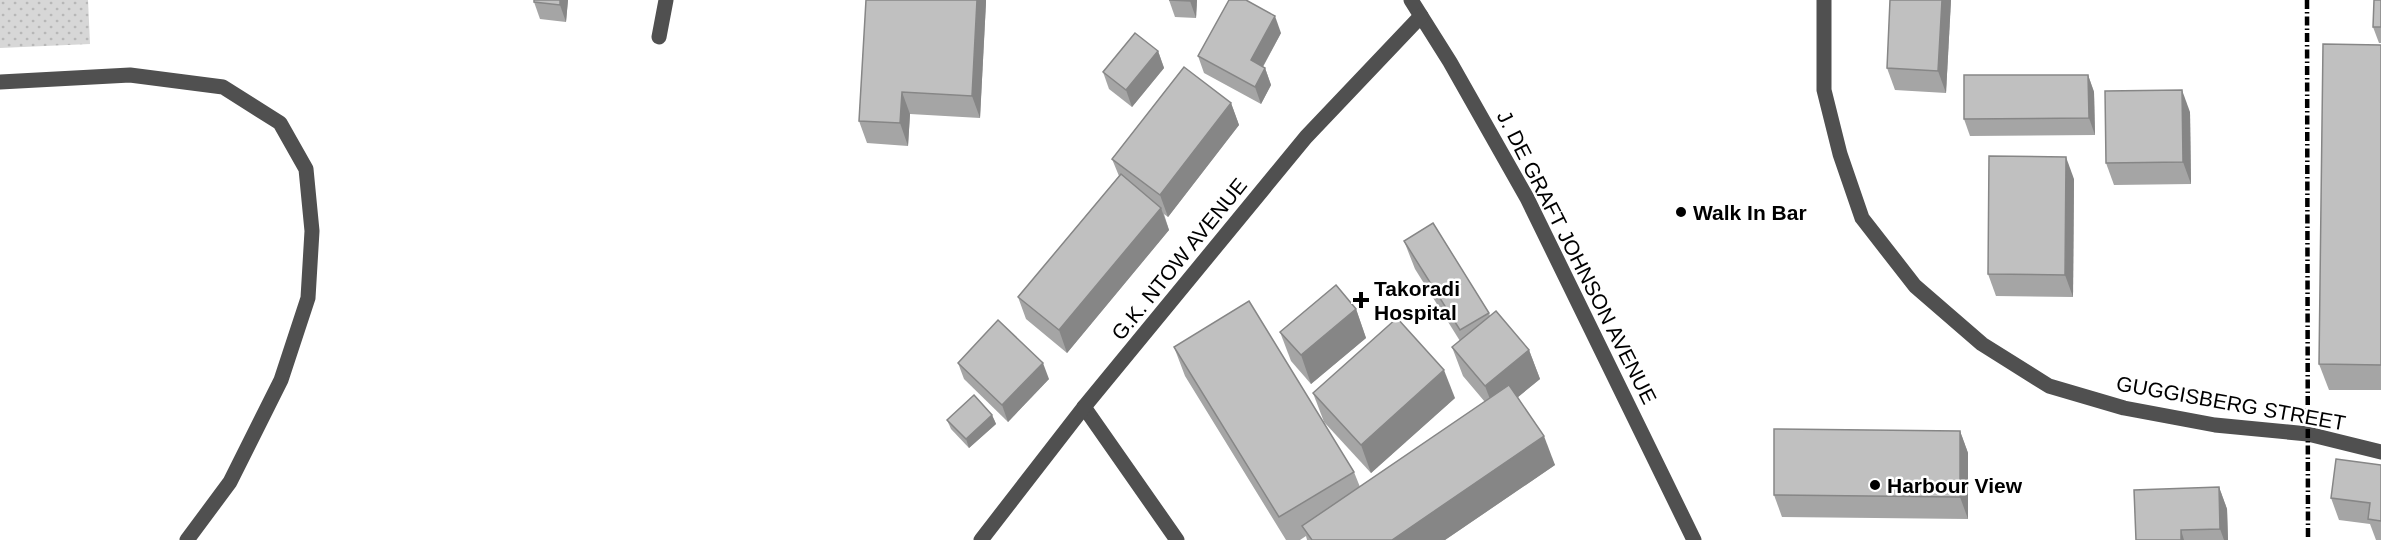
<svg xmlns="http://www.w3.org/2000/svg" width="2381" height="540" font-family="Arial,sans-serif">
<defs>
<pattern id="green-dots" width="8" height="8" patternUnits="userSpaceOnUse" patternTransform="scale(1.5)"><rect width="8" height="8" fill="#d7d7d7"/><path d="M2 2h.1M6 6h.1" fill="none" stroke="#b7b7b7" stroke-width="1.8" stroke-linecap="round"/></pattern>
</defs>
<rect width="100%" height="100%" fill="#fff"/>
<polygon fill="url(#green-dots)" points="0,0 88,0 90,44 0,48"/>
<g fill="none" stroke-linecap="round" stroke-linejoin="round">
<g stroke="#505050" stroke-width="15">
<polyline points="1411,0 1450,62 1527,198 1694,540"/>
<polyline points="1824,0 1824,90 1840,154 1862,218 1915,286 1982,344 2049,386 2124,408 2215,425 2308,434 2381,452"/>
<polyline points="659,37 666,0"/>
<polyline points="0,82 130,75 223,87 280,123 306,169 312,231 308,298 281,380 230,482 187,540"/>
<polyline points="1084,407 1177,540"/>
<polyline points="981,540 1084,407 1306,137 1421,16"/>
</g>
<polyline stroke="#000" stroke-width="4.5" stroke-dasharray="9 3 1.5 3" stroke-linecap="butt" points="2307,0 2308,540"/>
</g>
<g fill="#a5a5a5">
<polygon points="568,0 566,22 540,19 534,2"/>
<polygon points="866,0 986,0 986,2 980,118 910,114 908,146 867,143 859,121"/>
<polygon points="1169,0 1197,0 1196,18 1175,17"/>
<polygon points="1890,0 1951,0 1946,93 1895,90 1887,68"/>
<polygon points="2381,0 2381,43 2379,43 2373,27"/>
<polygon points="1281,33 1263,67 1265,68 1271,85 1261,104 1204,73 1198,56"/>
<polygon points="2381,45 2381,390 2329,390 2319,364"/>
<polygon points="1158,51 1164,68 1132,107 1109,89 1103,72"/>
<polygon points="2088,75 2094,92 2095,135 1970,136 1964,119"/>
<polygon points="1231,103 1239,125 1168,217 1164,214 1169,230 1067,353 1026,319 1018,297 1119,176 1112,159"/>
<polygon points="2190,112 2191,184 2114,185 2106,163"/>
<polygon points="2074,179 2073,297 1996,296 1988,274"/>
<polygon points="1404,241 1489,313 1490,316 1529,350 1540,379 1518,397 1555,465 1445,540 1307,540 1306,536 1300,540 1286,540 1185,376 1174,347 1354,472 1360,487 1485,402 1463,376 1452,347 1460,341 1415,269"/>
<polygon points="1356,309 1366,338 1311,384 1291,361 1280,332"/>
<polygon points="958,363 1049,379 1008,422 964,379"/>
<polygon points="1313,393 1455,398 1371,473 1324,422"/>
<polygon points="992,415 996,424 969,448 951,429 947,420"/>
<polygon points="1960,431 1968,453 1968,519 1782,517 1774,495"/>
<polygon points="2381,465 2381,540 2376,540 2370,524 2339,520 2331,498"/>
<polygon points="2219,487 2227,509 2228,540 2136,540"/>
</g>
<g fill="#868686">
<polygon points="560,0 568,0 566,22 560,5"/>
<polygon points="977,0 986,0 986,2 980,118 972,96"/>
<polygon points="1190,0 1197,0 1196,18 1190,1"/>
<polygon points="1942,0 1951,0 1946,93 1938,71"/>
<polygon points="1275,16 1281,33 1257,77 1251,60"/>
<polygon points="1158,51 1164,68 1132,107 1126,90"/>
<polygon points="1265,68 1271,85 1261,104 1255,87"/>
<polygon points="2088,75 2094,92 2095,135 2089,118"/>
<polygon points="2182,90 2190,112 2191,184 2183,162"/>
<polygon points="902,92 910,114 908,146 900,123"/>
<polygon points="1231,103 1239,125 1168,217 1160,195"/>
<polygon points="2066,157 2074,179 2073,297 2065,275"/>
<polygon points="1161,208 1169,230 1067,353 1059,330"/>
<polygon points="1356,309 1366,338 1311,384 1301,355"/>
<polygon points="1529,350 1540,379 1496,415 1485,386"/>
<polygon points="1043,363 1049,379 1008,422 1002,405"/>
<polygon points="1444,370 1455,398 1371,473 1361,445"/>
<polygon points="992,415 996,424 969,448 966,439"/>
<polygon points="1960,431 1968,453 1968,519 1960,497"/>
<polygon points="1544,436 1555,465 1445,540 1392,540"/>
<polygon points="2219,487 2227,509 2228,540 2224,540 2220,529"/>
<polygon points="2181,530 2184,540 2181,540"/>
</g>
<g fill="#c0c0c0" stroke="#868686" stroke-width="1.5">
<polygon points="534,0 560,0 560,5 534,2"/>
<polygon points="866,0 977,0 972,96 902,92 900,123 859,121"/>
<polygon points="1169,0 1190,0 1190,1"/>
<polygon points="1229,0 1246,0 1275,16 1251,60 1265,68 1255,87 1198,56"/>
<polygon points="1890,0 1942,0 1938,71 1887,68"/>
<polygon points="2374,0 2381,0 2381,27 2373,27"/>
<polygon points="1135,33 1158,51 1126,90 1103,72"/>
<polygon points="2323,44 2381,45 2381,365 2319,364"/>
<polygon points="1184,67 1231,103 1160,195 1112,159"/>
<polygon points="1964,75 2088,75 2089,118 1964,119"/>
<polygon points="2182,90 2183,162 2106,163 2105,91"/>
<polygon points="1989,156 2066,157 2065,275 1988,274"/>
<polygon points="1121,174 1161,208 1059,330 1018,297"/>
<polygon points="1433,223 1489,313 1460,330 1404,241"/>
<polygon points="1336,285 1356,309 1301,355 1280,332"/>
<polygon points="1249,301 1354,472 1279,517 1174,347"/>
<polygon points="1496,311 1529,350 1485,386 1452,347"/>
<polygon points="1397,318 1444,370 1361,445 1313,393"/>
<polygon points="998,320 1043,363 1002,405 958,363"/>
<polygon points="1509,385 1544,436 1392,540 1312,540 1302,526"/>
<polygon points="974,395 992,415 966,439 947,420"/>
<polygon points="1774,429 1960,431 1960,497 1774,495"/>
<polygon points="2336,459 2381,465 2381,521 2368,519 2370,503 2331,498"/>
<polygon points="2219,487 2220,529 2181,530 2181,540 2136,540 2134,490"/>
</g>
<g fill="#000" stroke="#fff" stroke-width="2">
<circle cx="1681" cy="212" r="6"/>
<path d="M1358 291h6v6h6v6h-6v6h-6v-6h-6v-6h6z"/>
<circle cx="1875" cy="485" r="6"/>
</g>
<g text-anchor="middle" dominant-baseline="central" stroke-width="5" stroke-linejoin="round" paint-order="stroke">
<g font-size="21" font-weight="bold" fill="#000" stroke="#fff" text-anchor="start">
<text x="1693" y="212">Walk In Bar</text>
<text x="1374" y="288">Takoradi<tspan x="1374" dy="24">Hospital</tspan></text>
<text x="1887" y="485">Harbour View</text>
</g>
<g font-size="21" fill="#000" stroke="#fff">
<text transform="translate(1577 257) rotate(63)">J. DE GRAFT JOHNSON AVENUE</text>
<text transform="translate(1179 259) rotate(-51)">G.K. NTOW AVENUE</text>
<text transform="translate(2231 403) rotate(10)">GUGGISBERG STREET</text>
</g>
</g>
</svg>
